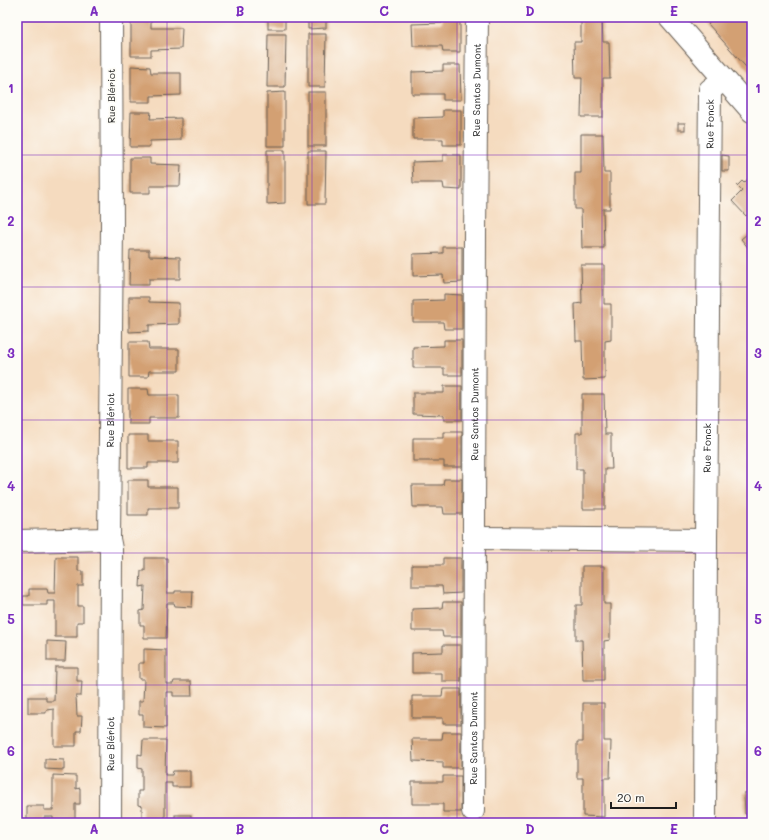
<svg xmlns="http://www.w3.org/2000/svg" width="769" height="840" font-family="Mali,sans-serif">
<rect width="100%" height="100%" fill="#fdfcf7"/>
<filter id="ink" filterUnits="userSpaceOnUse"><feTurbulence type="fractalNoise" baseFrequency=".025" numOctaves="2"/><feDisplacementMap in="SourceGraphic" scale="8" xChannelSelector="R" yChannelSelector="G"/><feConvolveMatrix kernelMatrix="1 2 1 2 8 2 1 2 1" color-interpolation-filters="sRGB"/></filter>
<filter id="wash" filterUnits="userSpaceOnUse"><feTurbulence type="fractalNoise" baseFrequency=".012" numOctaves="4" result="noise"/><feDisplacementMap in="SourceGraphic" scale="16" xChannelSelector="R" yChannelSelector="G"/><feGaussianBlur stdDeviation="0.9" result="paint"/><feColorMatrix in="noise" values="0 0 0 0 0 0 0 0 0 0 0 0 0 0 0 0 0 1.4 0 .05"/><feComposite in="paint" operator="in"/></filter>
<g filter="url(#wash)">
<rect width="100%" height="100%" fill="#f5dbbf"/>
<g id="blocks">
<g fill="#d3a073">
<rect x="268" y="17" width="17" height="12"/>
<polygon points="308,17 326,17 326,28 308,29"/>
<polygon points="443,17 460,17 460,52 443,52 442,46 413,46 412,24 442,23"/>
<polygon points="581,17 602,17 603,42 609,42 610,78 603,78 603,117 581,117 582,78 575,78 574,42 581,42"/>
<polygon points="715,17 723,17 725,20 728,17 752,17 752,74 708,24"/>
<polygon points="131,20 151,20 151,28 182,28 181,49 151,50 151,56 131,56"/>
<polygon points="268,34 286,34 285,87 267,87"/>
<polygon points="308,34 326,34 325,87 308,87"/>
<polygon points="443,65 460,65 461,100 443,100 443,94 412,94 412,72 443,71"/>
<polygon points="131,66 150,67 151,73 181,73 181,95 151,96 151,102 131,102"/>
<polygon points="285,92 285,146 267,146 267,93"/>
<rect x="308" y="92" width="18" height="54"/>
<polygon points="443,110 461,110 461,145 443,145 443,139 413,139 413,118 443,117"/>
<polygon points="131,112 151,112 150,119 181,118 181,140 150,141 150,147 130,147"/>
<rect x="678" y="123" width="7" height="7"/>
<polygon points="581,134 603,134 604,173 610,173 610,209 603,209 604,248 582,248 581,209 575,209 575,173 581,173"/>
<polygon points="267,150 285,150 285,203 267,204"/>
<polygon points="308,151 326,151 325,204 308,204"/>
<polygon points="443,155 461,155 461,190 444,189 443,183 413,183 412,162 443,161"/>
<polygon points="722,155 729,156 729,171 722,171"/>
<polygon points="130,158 150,158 150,164 181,165 180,186 150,186 150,193 130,193"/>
<polygon points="752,175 752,210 746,216 732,201 742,191 737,186 742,181 744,183"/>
<polygon points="752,230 752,248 750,250 741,239"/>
<polygon points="443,247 462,247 462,282 444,283 443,275 413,276 413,254 443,253"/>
<polygon points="130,250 149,250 149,256 180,257 180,279 149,279 149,285 129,285"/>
<polygon points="581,265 604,265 604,304 611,304 611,340 605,341 605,379 583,380 582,341 576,341 575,304 582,303"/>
<polygon points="444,294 462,295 462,329 444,329 443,322 413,322 413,301 444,300"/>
<polygon points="129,297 149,297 149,302 179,303 179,324 149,325 149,331 129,332"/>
<polygon points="444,340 462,340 462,375 444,375 444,368 413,368 413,347 444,346"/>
<polygon points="129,342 148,342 149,349 179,349 179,371 149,371 148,377 129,377"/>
<polygon points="444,386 462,386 462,420 444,420 444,415 413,414 413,393 444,393"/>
<polygon points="128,389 148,389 149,395 179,395 179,418 149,418 149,424 128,424"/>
<polygon points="582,394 604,394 605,434 611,434 611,451 612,469 605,469 605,509 583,509 583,469 576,469 576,433 582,433"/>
<polygon points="444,432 462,432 462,467 444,467 444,461 413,461 413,438 444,438"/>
<polygon points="128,435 148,435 148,441 178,441 178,463 148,463 148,468 128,468"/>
<polygon points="444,479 462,479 462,514 444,514 443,507 413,507 412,485 443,485"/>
<polygon points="128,480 148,480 148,487 178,487 178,508 148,508 148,515 128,515"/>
<polygon points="56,557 78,557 78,571 83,571 83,586 78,586 78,606 83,606 83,622 77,622 77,637 55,637 55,601 47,601 47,605 23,605 23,596 29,596 29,589 47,589 48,593 55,593"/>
<polygon points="145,558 167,558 167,593 175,593 175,591 193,591 192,607 175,606 174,603 167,603 166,638 144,638 144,625 140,625 140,611 144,610 145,586 140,587 141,571 145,571"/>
<polygon points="443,558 461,558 461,593 443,594 442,586 412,586 412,565 443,565"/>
<polygon points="582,566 604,566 604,604 610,604 610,640 604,641 604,680 583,680 582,640 576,640 576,605 582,605"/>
<polygon points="443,602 461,602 461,637 443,637 442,631 412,631 412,609 442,608"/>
<polygon points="47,641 66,642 65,661 47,661"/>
<polygon points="443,645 461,645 461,681 442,681 442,673 412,673 412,653 443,652"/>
<polygon points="144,649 166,650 166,684 173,684 174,681 191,681 192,696 173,696 173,692 166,692 166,728 143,727 143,715 139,715 139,701 143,701 144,679 139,679 139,663 144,663"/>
<polygon points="55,667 77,667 77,681 82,681 81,696 76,696 77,716 82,716 81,731 76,731 76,746 54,746 54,709 46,710 46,713 28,713 28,697 46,697 46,701 54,701"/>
<polygon points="443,689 461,689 461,724 443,724 443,718 412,718 412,696 442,696"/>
<polygon points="583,703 604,703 604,741 611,741 610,778 604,778 604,817 583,816 583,778 577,778 577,742 583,742"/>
<polygon points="443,732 461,732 461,768 443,768 443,762 413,761 412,739 442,739"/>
<polygon points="143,740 166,740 165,775 172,775 173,771 190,771 190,787 172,787 172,783 165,783 165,819 142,818 142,806 138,805 138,791 142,791 142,769 138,768 138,754 142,755"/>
<polygon points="45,759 64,760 64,770 45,769"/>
<polygon points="53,775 76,776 76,789 80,788 80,804 75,804 75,823 53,823 53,817 44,817 44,821 27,821 27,806 44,806 44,810 53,810"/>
<polygon points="443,776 461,776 461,812 443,812 443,804 412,804 412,782 443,782"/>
<polygon points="752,792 752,814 745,814 744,793"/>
<rect x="175" y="815" width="16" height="8"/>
</g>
</g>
</g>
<g filter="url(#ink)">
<use href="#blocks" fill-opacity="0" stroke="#685f55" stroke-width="1"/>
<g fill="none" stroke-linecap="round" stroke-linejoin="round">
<defs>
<g id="minor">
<polyline points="474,538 706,540"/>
<polyline points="17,541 109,539"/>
<path id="s1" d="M 473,811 L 475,234 L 477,17"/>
<path id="s2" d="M 110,823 L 111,549 L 109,539 L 112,226 L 111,17"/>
<path id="s3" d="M 705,823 L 706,540 L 710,90 L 724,79"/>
</g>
<polyline id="major" points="670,17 752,111"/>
</defs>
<use href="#minor" stroke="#685f55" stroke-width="24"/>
<use href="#major" stroke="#685f55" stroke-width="24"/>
<use href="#minor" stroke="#fff" stroke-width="22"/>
<use href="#major" stroke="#fff" stroke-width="22"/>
</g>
</g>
<path fill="none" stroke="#7b2cbf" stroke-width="1" stroke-opacity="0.55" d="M 167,17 L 167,823M 312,17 L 312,823M 457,17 L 457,823M 602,17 L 602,823M 17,155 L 752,155M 17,287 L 752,287M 17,420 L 752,420M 17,553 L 752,553M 17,685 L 752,685"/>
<g text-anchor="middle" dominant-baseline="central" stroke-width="3.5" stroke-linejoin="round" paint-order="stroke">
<g font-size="10" fill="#1c1c1c" stroke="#fdfcf7">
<text stroke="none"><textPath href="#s1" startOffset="721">Rue Santos Dumont</textPath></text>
<text transform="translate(111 96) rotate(-90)">Rue Blériot</text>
<text stroke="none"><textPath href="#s3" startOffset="699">Rue Fonck</textPath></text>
<text stroke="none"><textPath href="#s1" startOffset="397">Rue Santos Dumont</textPath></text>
<text stroke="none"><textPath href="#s2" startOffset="403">Rue Blériot</textPath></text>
<text stroke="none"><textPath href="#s3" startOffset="375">Rue Fonck</textPath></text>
<text stroke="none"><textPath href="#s1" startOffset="73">Rue Santos Dumont</textPath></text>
<text stroke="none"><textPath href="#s2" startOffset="79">Rue Blériot</textPath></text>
</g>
</g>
<rect width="769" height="840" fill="none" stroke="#fdfcf7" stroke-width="44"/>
<path d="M611 802v6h65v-6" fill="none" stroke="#1c1c1c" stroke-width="2"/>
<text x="617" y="802" font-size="12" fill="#1c1c1c" stroke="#fdfcf7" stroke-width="3" paint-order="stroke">20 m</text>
<rect x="22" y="22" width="725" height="796" fill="none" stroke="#7b2cbf" stroke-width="1.5"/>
<g font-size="13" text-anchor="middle" font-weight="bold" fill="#7b2cbf">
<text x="94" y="16">A</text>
<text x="240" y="16">B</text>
<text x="384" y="16">C</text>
<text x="530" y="16">D</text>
<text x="674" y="16">E</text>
<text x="11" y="93">1</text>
<text x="758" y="93">1</text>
<text x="11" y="226">2</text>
<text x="758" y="226">2</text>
<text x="11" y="358">3</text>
<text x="758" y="358">3</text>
<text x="11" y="491">4</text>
<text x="758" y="491">4</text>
<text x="11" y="624">5</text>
<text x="758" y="624">5</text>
<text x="11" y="756">6</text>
<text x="758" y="756">6</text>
<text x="94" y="834">A</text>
<text x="240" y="834">B</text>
<text x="384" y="834">C</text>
<text x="530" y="834">D</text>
<text x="674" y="834">E</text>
</g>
</svg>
